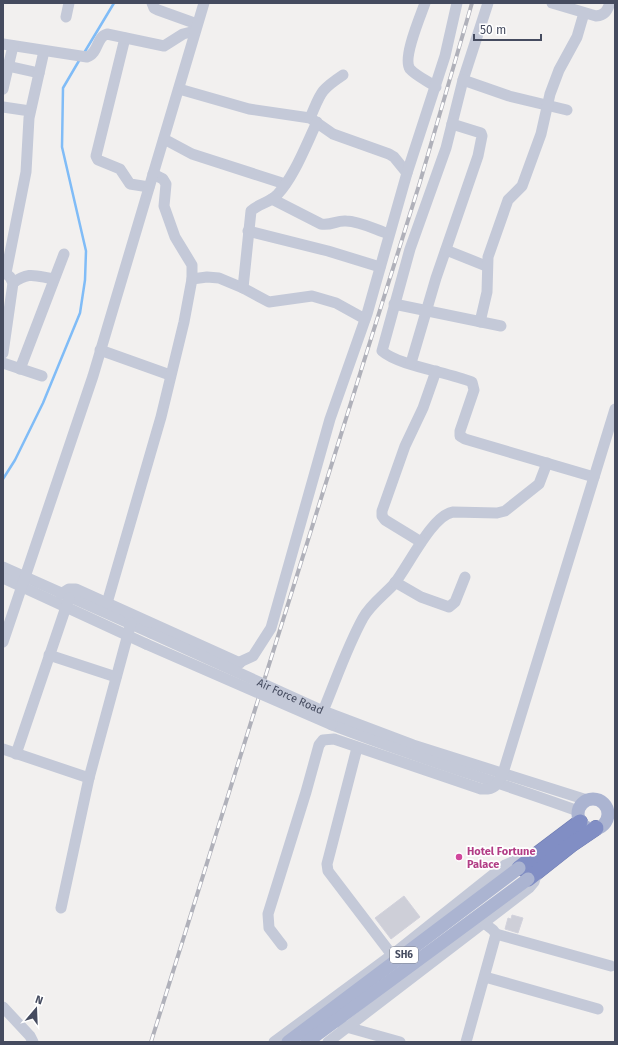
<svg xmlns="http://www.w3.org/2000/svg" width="618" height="1045" font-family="'Fira Sans',sans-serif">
<rect width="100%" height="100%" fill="#f2f0ef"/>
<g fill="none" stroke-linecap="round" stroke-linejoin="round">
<g stroke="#80bcf7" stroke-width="2.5">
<polyline points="84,53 114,3"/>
<polyline points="3,479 15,460 43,403 80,313 85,280 86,251 62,147 63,88 80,59"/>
</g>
</g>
<g fill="#cecfd8" stroke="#d2d2dc">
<polygon points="404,896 420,917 391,939 375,918"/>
<polygon points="512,915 523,918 518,933 505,929 508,918 511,919"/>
</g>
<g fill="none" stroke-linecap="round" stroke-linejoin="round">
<defs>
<g id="highway">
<polyline points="519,868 580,822"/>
<polyline points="528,879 571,845 596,828"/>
</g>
</defs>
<use href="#highway" stroke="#6c79b0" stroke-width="16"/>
<g stroke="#c4c9d8" stroke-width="11">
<polyline points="152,3 154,8 158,10 197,24"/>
<path d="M 425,3 C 421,15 402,58 410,69 C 416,76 428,81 436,87"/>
<path d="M 488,3 L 463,80 L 446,148 L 410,249 L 382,351 C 399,366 448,372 472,382 L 474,390 L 460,431 L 460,436 L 465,439 L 594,477"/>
<path d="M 552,3 L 596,16 C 605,15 607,11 610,3"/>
<polyline points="66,17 69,3"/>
<polyline points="125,38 96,156 98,160 120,169 130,184 149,187"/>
<path d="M 3,44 L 87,57 C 99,53 96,37 107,34 L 164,46 L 183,34 L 195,31"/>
<polyline points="3,65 39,73"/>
<polyline points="463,80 509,96 567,110"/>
<polyline points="3,89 13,46"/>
<polyline points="179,89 249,109 310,118 333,134 389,154 394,157 407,173"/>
<polyline points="3,107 30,111"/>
<path d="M 310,118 C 321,93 319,91 343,75"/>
<polyline points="164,139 192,154 285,184"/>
<path d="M 272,199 L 321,224 C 331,226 337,220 346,221 C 360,221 376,230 389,234"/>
<polyline points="248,231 328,251 380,267"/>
<polyline points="446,250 486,266"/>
<polyline points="3,271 10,277 13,283 3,353"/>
<polyline points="6,273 26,172 29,118 44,51"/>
<polyline points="192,279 207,277 219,278 243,288 269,302 312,296 336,303 365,319"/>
<path d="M 13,283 C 29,271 35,276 54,279"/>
<path d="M 243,288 L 251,211 C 258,204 269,203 277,195 C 294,177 306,145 317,122"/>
<polyline points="394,304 501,326"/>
<polyline points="480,322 487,292 488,257 508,200 522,186 541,134 550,94 559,70 577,37 584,13"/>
<polyline points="100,350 170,375"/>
<polyline points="3,363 42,376"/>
<polyline points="411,363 436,278 478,156 482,136 481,133 452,124"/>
<polyline points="20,369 64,254"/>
<path d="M 547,463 L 539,484 L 505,511 L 497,513 L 453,512 C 432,515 408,567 394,584 C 384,595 370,605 363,618 C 347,647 336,680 323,711 L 413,745 L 587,800"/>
<polyline points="421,542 385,520 382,516 382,511 405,446 423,408 436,371"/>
<polyline points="3,567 151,633"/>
<polyline points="3,578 146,644"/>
<polyline points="395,582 421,597 449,607 455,602 465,577"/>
<polyline points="61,594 69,589 76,589 240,663"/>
<polyline points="107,603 161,417 184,322 192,279 192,265 175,237 164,206 166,184 163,179 153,174"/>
<polyline points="3,642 93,376 204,3"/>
<polyline points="49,655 116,677"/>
<polyline points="229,667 253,656 271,628 330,419 367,314 407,173 445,56 457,3"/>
<path d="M 332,725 C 413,757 496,781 578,811"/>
<polyline points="357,748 327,864 328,871 392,955"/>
<polyline points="3,749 89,778"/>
<polyline points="16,754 69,598"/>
<polyline points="61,908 89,778 131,623"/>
<polyline points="496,934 611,966"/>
<path d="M 282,945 L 269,928 L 268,914 L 306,792 L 319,745 L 323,740 L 334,739 L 481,789 C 495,790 497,785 503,773 L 615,409"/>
<polyline points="485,977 598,1009"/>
<polyline points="3,1007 30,1036 33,1042"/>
<polyline points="343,1026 400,1042"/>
<polyline points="274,1042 392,955 505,865 517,860 527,862"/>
<polyline points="328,1042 529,888 534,882 537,872"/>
<polyline points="466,1042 496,934 493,930 484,923"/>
</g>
<circle stroke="#abb4d1" stroke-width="13" cx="593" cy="814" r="15"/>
<use href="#highway" stroke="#818ec4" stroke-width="15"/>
<defs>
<polyline id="rail" points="151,1042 420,182 472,3"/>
</defs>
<use href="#rail" stroke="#b0b1ba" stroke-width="4"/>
<use href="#rail" stroke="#fff" stroke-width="2.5" stroke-dasharray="8" stroke-linecap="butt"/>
<g stroke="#c4c9d8" stroke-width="11">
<path id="s1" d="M 151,633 L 323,711"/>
<polyline points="146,644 332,725"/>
</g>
<g stroke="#abb4d1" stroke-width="13">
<polyline points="288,1042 519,868"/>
<polyline points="307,1042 528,879"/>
</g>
</g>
<circle fill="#d1479c" stroke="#fff" stroke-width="1.5" cx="459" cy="857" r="4"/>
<g text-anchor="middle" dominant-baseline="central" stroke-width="3.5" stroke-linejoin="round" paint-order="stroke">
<rect fill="#fff" stroke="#7d818f" stroke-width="1" x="390" y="947" width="28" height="16" rx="3"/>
<g font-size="10" font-weight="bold" fill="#454b5f">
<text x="404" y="955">SH6</text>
</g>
<g font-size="11" fill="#454b5f" stroke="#fff">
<text stroke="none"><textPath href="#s1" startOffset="153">Air Force Road</textPath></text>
</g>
<g font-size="11" font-weight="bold" fill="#b23c85" stroke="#fff" text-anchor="start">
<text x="467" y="851">Hotel Fortune<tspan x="467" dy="13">Palace</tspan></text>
</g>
</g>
<rect width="618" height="1045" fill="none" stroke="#454b5f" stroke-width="8"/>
<g transform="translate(36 1009) rotate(19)" stroke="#ffffff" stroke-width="3" paint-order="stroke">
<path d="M0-3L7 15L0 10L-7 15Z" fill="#454b5f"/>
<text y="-6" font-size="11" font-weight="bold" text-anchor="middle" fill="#454b5f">N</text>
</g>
<path d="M474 34v6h67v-6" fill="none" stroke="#454b5f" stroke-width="2"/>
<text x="480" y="34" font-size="12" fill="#454b5f" stroke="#ffffff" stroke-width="3" paint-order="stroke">50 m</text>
</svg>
